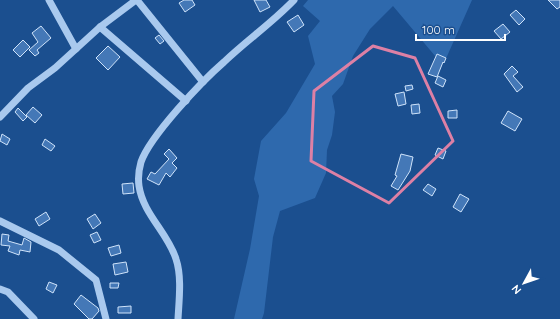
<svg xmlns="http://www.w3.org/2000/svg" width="560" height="319" font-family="Quicksand,sans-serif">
<rect width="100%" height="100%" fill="#1b4f8f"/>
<polygon fill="#2e69ad" points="308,0 472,0 444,63 441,63 393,6 370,29 353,56 343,84 332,96 335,112 332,135 327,150 326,173 315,198 280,211 273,237 264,313 262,319 234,319 250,249 259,196 254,179 261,141 286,113 315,64 308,36 320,21 303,6"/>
<g fill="#4478b7" stroke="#cfe3fa">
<polygon points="184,0 192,0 195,5 185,12 179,3"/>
<polygon points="254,0 266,0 270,7 260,12"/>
<polygon points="548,0 560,0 560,7 557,9"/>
<polygon points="516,10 525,19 519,25 510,15"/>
<polygon points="298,15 304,25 294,32 287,22"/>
<polygon points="503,24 510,32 501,39 494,31"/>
<polygon points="41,26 51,38 37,50 39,53 35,56 29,50 38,42 32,33"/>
<polygon points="159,35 164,41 160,44 155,38"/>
<polygon points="23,40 30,47 20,57 13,50"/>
<polygon points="108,46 120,57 108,70 96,58"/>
<polygon points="437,54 446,58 444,63 443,62 437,77 428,74"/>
<polygon points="512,66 518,72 513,76 523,87 517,92 504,74"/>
<polygon points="438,76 446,80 443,87 435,83"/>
<polygon points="412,85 413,89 406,91 405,86"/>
<polygon points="404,92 406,104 398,106 395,94"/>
<polygon points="419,104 420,113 412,114 411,105"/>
<polygon points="33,107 42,115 35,123 26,115"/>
<polygon points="18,108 27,117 23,121 15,112"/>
<polygon points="457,110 457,118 448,118 448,111"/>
<polygon points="508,111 522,119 515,131 501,123"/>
<polygon points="2,134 10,139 7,145 0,141"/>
<polygon points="45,139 55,146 51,151 42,145"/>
<polygon points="438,148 446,151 443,159 435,155"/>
<polygon points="169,149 177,158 172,163 177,168 170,177 166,173 159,185 147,179 151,172 155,174 169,159 164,154"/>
<polygon points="401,154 413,157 410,171 398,190 391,186 397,176 395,175"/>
<polygon points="133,183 134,193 123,194 122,184"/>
<polygon points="428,184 436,189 432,196 423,190"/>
<polygon points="460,194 469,199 461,212 453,207"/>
<polygon points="46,212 50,219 39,226 35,219"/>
<polygon points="95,214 101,223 93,229 87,219"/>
<polygon points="97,232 101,240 94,243 90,235"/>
<polygon points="2,234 9,235 8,241 22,245 24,238 31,242 30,252 20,250 19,255 8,251 10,246 1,245"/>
<polygon points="119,245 121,253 111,256 108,248"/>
<polygon points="126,262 128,272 115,275 113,264"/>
<polygon points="49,282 57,285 53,293 46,289"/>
<polygon points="110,283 119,283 118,288 110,288"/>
<polygon points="81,295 98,308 99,311 92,319 89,319 74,304"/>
<polygon points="131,306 131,313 118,313 118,307"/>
</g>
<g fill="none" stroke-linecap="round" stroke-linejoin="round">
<g stroke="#a9c9ee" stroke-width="7">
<polyline points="49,0 76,49"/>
<polyline points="137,0 203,82"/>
<polyline points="100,27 186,101"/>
<polyline points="0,117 28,88 55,68 100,27 136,0"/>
<polyline points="0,221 59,250 96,280 106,319"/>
<polyline points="0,289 8,292 34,319"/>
<path d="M 178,319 C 179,300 182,277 176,259 C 168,233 143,214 139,186 C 138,179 139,169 141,162 C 150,136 202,81 224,62 C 247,40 272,23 294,0"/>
</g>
</g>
<path fill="none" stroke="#dd80a5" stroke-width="3" stroke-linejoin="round" d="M 373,46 L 415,58 L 453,141 L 389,203 L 311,161 L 314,91 Z"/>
<g transform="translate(524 283) rotate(230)" stroke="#1b4f8f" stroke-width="3" paint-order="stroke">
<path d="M0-3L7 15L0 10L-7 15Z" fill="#ffffff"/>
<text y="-6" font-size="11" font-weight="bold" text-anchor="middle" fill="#ffffff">N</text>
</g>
<path d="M416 34v6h89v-6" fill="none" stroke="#ffffff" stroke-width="2"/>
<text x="422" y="34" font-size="12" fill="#ffffff" stroke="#1b4f8f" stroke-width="3" paint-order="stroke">100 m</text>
</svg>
